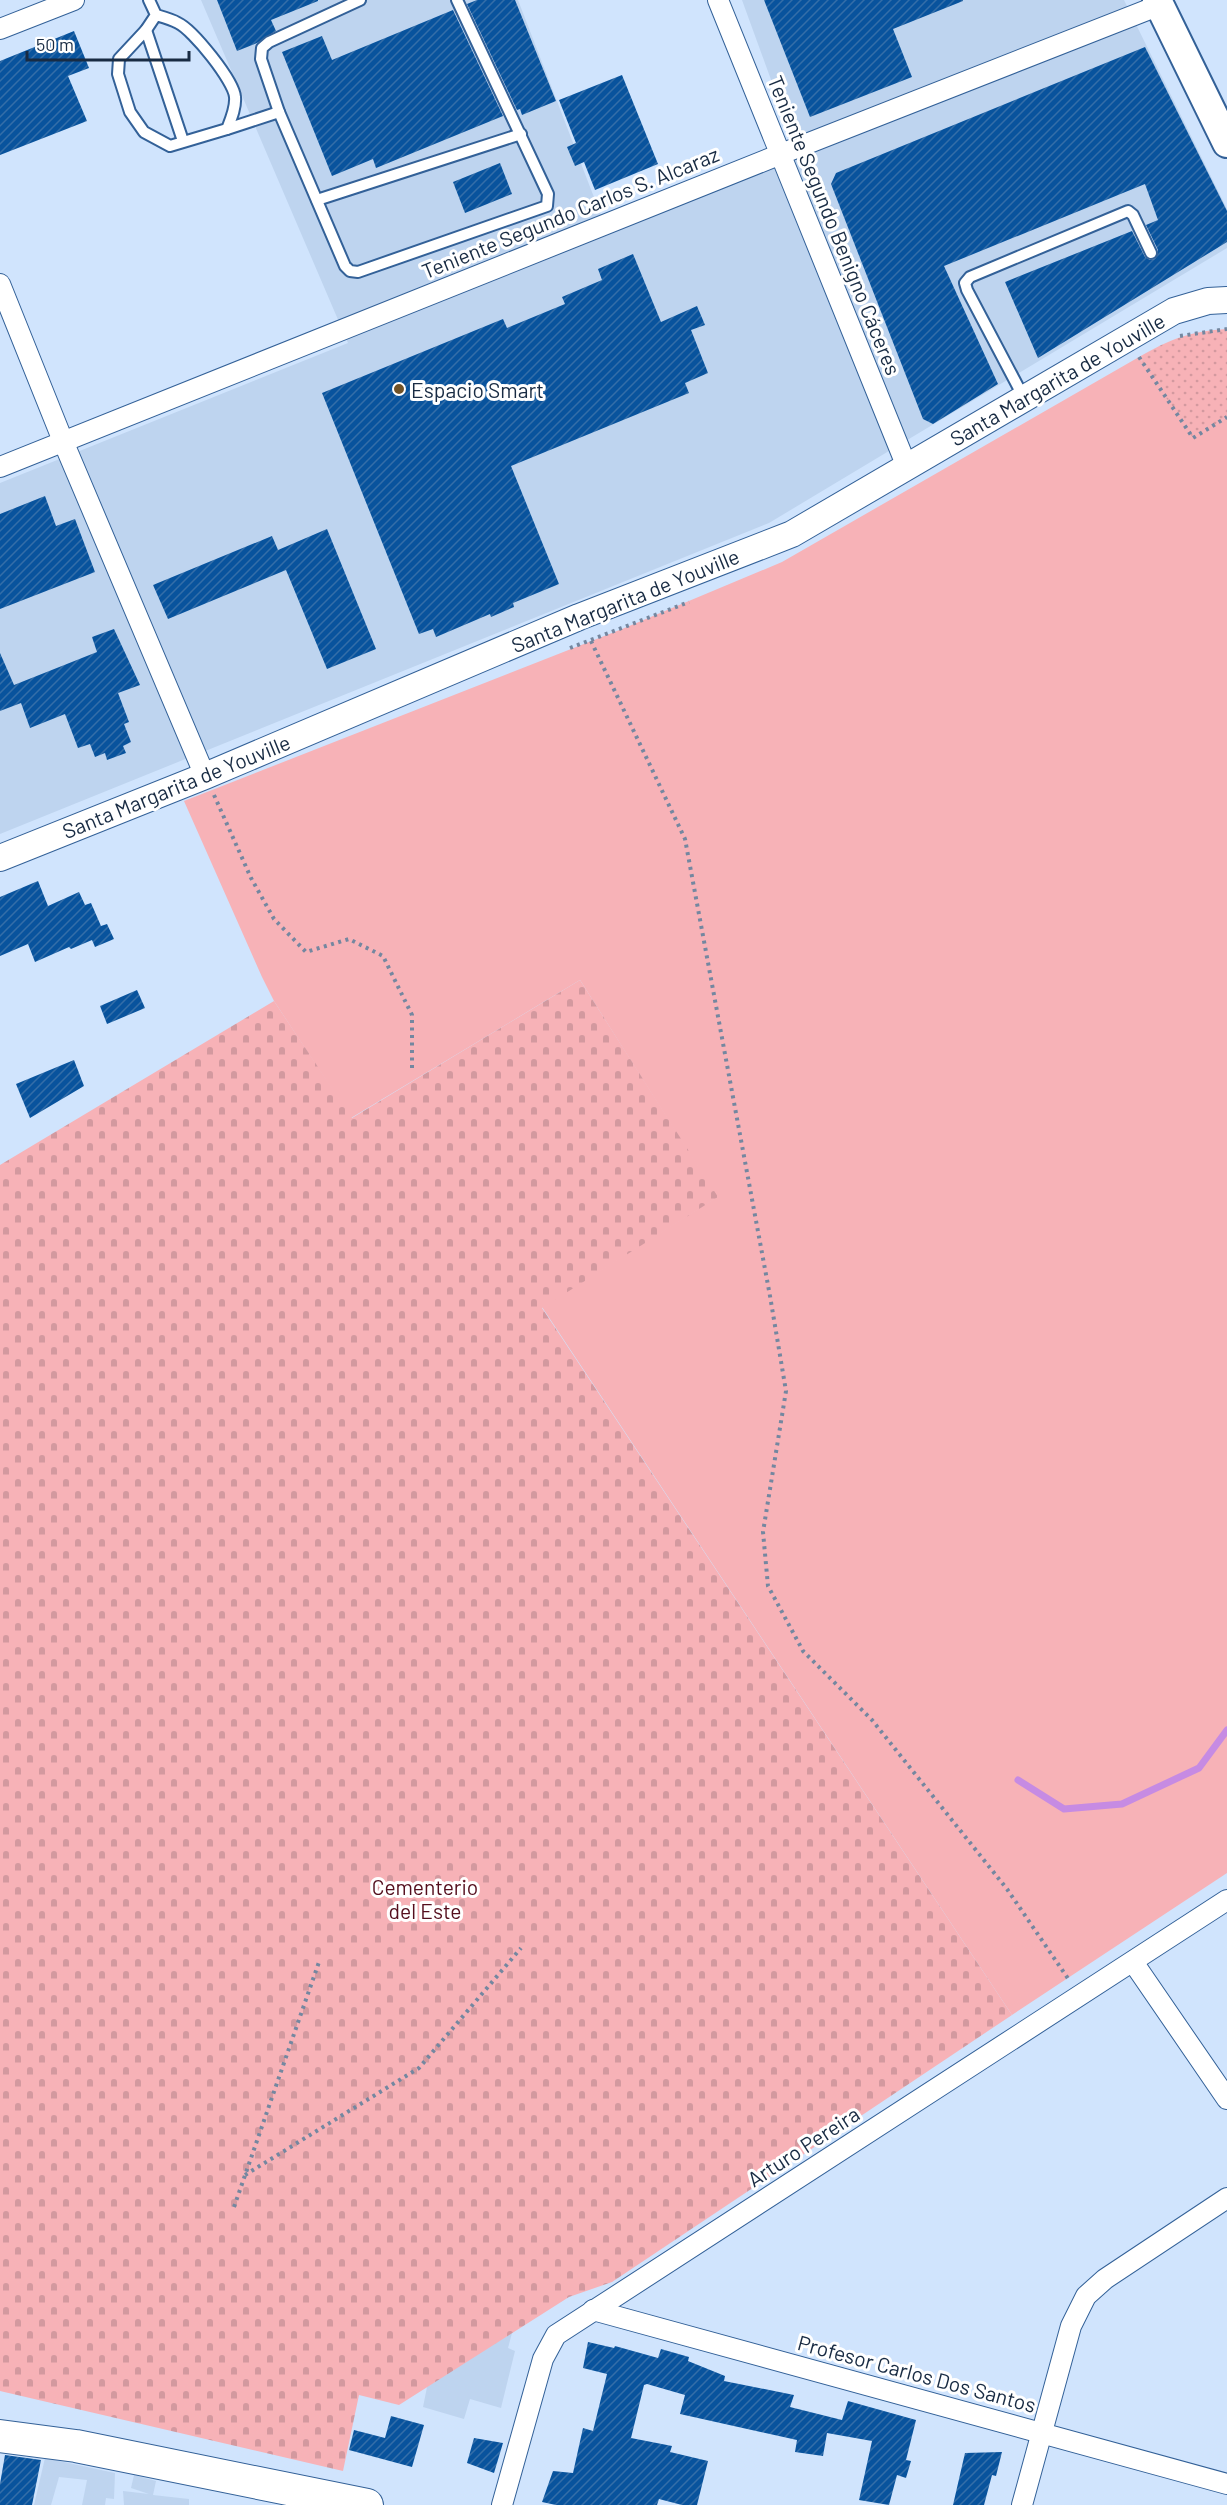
<svg xmlns="http://www.w3.org/2000/svg" width="1227" height="2505" font-family="Barlow,sans-serif">
<defs>
<pattern id="cemetery-stones" width="16" height="16" patternUnits="userSpaceOnUse" patternTransform="scale(1.5)"><rect width="16" height="16" fill="#f7b2b7"/><path d="M2 7V4a2 2 0 0 1 4 0v3zM10 15v-3a2 2 0 0 1 4 0v3z" fill="#d3999f"/></pattern>
<pattern id="park-dots" width="8" height="8" patternUnits="userSpaceOnUse" patternTransform="scale(1.5)"><rect width="8" height="8" fill="#f7b2b7"/><path d="M2 2h.1M6 6h.1" fill="none" stroke="#d3999f" stroke-width="1.8" stroke-linecap="round"/></pattern>
<pattern id="building-hatch" width="6" height="6" patternUnits="userSpaceOnUse" patternTransform="scale(1.5)"><rect width="6" height="6" fill="#08539d"/><path d="M-1 1l2-2M0 6l6-6M5 7l2-2" fill="none" stroke="#346ea8"/></pattern>
</defs>
<rect width="100%" height="100%" fill="#d0e4fd"/>
<g fill="#bed4ef">
<polygon points="201,0 518,0 607,231 797,151 742,0 1124,0 1227,209 1227,248 769,523 0,834 0,483 348,343"/>
<polygon points="512,2333 508,2348 515,2351 501,2408 470,2399 464,2419 423,2407 427,2387 419,2386"/>
<polygon points="45,2458 115,2473 114,2499 106,2498 105,2505 82,2505 87,2480 59,2477 51,2505 34,2505"/>
<polygon points="134,2475 156,2481 153,2495 189,2499 189,2505 124,2505 123,2491 149,2494 131,2488"/>
</g>
<polygon fill="#f7b2b7" points="1139,357 1193,437 1227,417 1227,1873 1012,2015 542,1307 717,1197 580,980 351,1118 274,1001 262,977 184,801 622,629 782,562"/>
<polygon fill="url(#cemetery-stones)" points="580,980 718,1197 542,1308 1012,2015 612,2282 569,2297 399,2405 359,2395 343,2471 0,2391 0,1165 274,1001 352,1118"/>
<path fill="url(#park-dots)" d="M 1227,329 L 1227,417 L 1193,438 L 1139,357 C 1170,339 1191,331 1227,329 Z"/>
<g fill="none" stroke-linecap="round" stroke-linejoin="round">
<polyline stroke="#c68be3" stroke-width="7" points="1018,1780 1064,1809 1122,1804 1199,1768 1227,1730"/>
</g>
<g fill="url(#building-hatch)">
<polygon points="217,0 318,0 318,1 271,20 276,31 257,43 237,51"/>
<polygon points="477,0 515,0 556,101 522,115 520,109 517,110 467,4"/>
<polygon points="764,0 963,0 963,1 893,29 912,77 810,117"/>
<polygon points="453,10 503,116 376,168 373,159 332,176 282,52 322,36 332,60"/>
<polygon points="74,31 89,68 68,76 87,121 0,155 0,61"/>
<polygon points="1145,47 1227,211 1227,242 1038,358 1005,282 1132,231 1145,257 1150,260 1155,259 1158,250 1146,225 1158,220 1145,184 944,266 998,384 933,424 923,419 831,184 836,173"/>
<polygon points="622,75 658,164 595,190 584,162 575,166 567,147 576,143 559,100"/>
<polygon points="500,163 512,194 465,213 453,182"/>
<polygon points="633,254 661,322 697,306 705,325 691,330 708,373 685,383 689,393 511,466 559,584 513,603 514,607 491,617 490,614 436,637 433,629 419,634 322,393 503,319 507,328 565,304 562,297 602,280 598,269"/>
<polygon points="45,496 56,526 75,519 95,572 0,609 0,514"/>
<polygon points="327,529 376,649 327,669 286,570 168,619 153,585 272,536 278,550"/>
<polygon points="114,629 140,685 118,693 129,722 124,724 131,742 123,746 126,753 107,760 105,753 95,757 90,744 78,748 65,714 30,728 21,703 0,711 0,653 14,685 97,652 92,637"/>
<polygon points="38,881 48,906 79,892 85,905 91,903 101,926 107,924 114,939 95,947 92,940 71,949 69,947 35,962 28,944 0,956 0,897"/>
<polygon points="137,990 145,1008 107,1024 100,1006"/>
<polygon points="74,1060 84,1086 30,1118 16,1084"/>
<polygon points="588,2342 614,2348 615,2346 658,2358 661,2349 689,2357 688,2361 725,2376 724,2381 794,2395 790,2407 842,2420 848,2401 916,2420 906,2460 911,2461 906,2478 897,2475 889,2505 859,2500 872,2441 827,2433 823,2456 795,2452 797,2440 680,2414 685,2395 647,2384 644,2385 631,2438 672,2446 670,2452 708,2461 697,2505 682,2505 659,2499 657,2505 556,2505 542,2502 553,2471 573,2473 583,2428 593,2431 607,2374 583,2368"/>
<polygon points="391,2416 424,2425 412,2467 349,2450 354,2430 385,2438"/>
<polygon points="474,2438 503,2443 494,2473 467,2463"/>
<polygon points="1002,2452 996,2476 992,2475 984,2505 953,2505 965,2453"/>
<polygon points="5,2455 41,2460 32,2505 0,2505 0,2484"/>
</g>
<g fill="none" stroke-linecap="round" stroke-linejoin="round">
<defs>
<g id="service">
<path d="M 149,0 L 156,15 C 163,17 171,19 178,23 C 193,30 234,81 235,97 C 236,108 231,119 227,129 L 170,146 L 144,132 L 130,112 L 118,74 L 119,59 L 146,30 L 156,15"/>
<polyline points="360,0 269,42 262,48 261,59 279,112 345,266 350,271 358,272 547,206 548,194 457,0"/>
<polyline points="146,30 183,141"/>
<polyline points="227,129 279,112"/>
<polyline points="317,200 521,134"/>
<polyline points="1024,398 967,290 965,283 970,277 1128,211 1133,215 1151,253"/>
</g>
<g id="minor">
<polyline points="718,0 907,467"/>
<polyline points="0,29 74,0"/>
<polyline points="0,284 63,441 205,776"/>
<polyline points="0,467 781,154 1160,5"/>
<polyline points="1133,1962 1227,2099"/>
<polyline points="593,2310 1227,2484"/>
<polyline points="502,2505 543,2359 556,2335 1227,1900"/>
<polyline points="1022,2505 1071,2326 1086,2296 1105,2279 1227,2198"/>
</g>
<polyline id="tertiary" points="0,858 205,776 579,617 792,534 1174,311 1208,301 1227,300"/>
<polyline id="secondary" points="1157,0 1227,143"/>
<polyline id="primary" points="0,2436 76,2446 367,2505"/>
</defs>
<use href="#service" stroke="#336198" stroke-width="14"/>
<use href="#minor" stroke="#336198" stroke-width="22"/>
<use href="#tertiary" stroke="#336198" stroke-width="28"/>
<use href="#secondary" stroke="#336198" stroke-width="32"/>
<use href="#primary" stroke="#336198" stroke-width="34"/>
<g stroke="#7487a0" stroke-width="4" stroke-dasharray="3 4.5" stroke-linecap="butt">
<polyline points="1180,336 1227,329"/>
<polyline points="1139,357 1193,438 1227,417"/>
<polyline points="591,641 685,839 770,1296 786,1391 763,1532 768,1586 803,1651 872,1720 1007,1889 1069,1980"/>
<polyline points="570,648 689,602"/>
<polyline points="214,795 251,878 274,919 306,952 349,939 383,956 412,1015 412,1068"/>
<polyline points="245,2175 419,2068 521,1948"/>
<polyline points="234,2207 319,1962"/>
</g>
<use href="#service" stroke="#fff" stroke-width="10"/>
<use href="#minor" stroke="#fff" stroke-width="20"/>
<use href="#tertiary" stroke="#fff" stroke-width="26"/>
<use href="#secondary" stroke="#fff" stroke-width="28"/>
<use href="#primary" stroke="#fff" stroke-width="32"/>
</g>
<circle fill="#705227" stroke="#fff" stroke-width="2" cx="399" cy="389" r="6"/>
<g text-anchor="middle" dominant-baseline="central" stroke-width="6" stroke-linejoin="round" paint-order="stroke">
<g font-size="21" fill="#182b43" stroke="#fff">
<text transform="translate(570 212) rotate(-22)">Teniente Segundo Carlos S. Alcaraz</text>
<text transform="translate(835 225) rotate(68)">Teniente Segundo Benigno Cáceres</text>
<text transform="translate(1057 379) rotate(-30)">Santa Margarita de Youville</text>
<text transform="translate(625 600) rotate(-22)">Santa Margarita de Youville</text>
<text transform="translate(176 786) rotate(-22)">Santa Margarita de Youville</text>
<text transform="translate(803 2146) rotate(-33)">Arturo Pereira</text>
<text transform="translate(917 2373) rotate(15)">Profesor Carlos Dos Santos</text>
</g>
<g font-size="21" fill="#182b43" stroke="#fff" text-anchor="start">
<text x="411" y="389">Espacio Smart</text>
</g>
<g font-size="21" fill="#540e1d" stroke="#fff">
<text x="425" y="1886">Cementerio<tspan x="425" dy="24">del Este</tspan></text>
</g>
</g>
<path d="M27 51v9h162v-9" fill="none" stroke="#182b43" stroke-width="3"/>
<text x="36" y="51" font-size="18" fill="#182b43" stroke="#ffffff" stroke-width="4.5" paint-order="stroke">50 m</text>
</svg>
